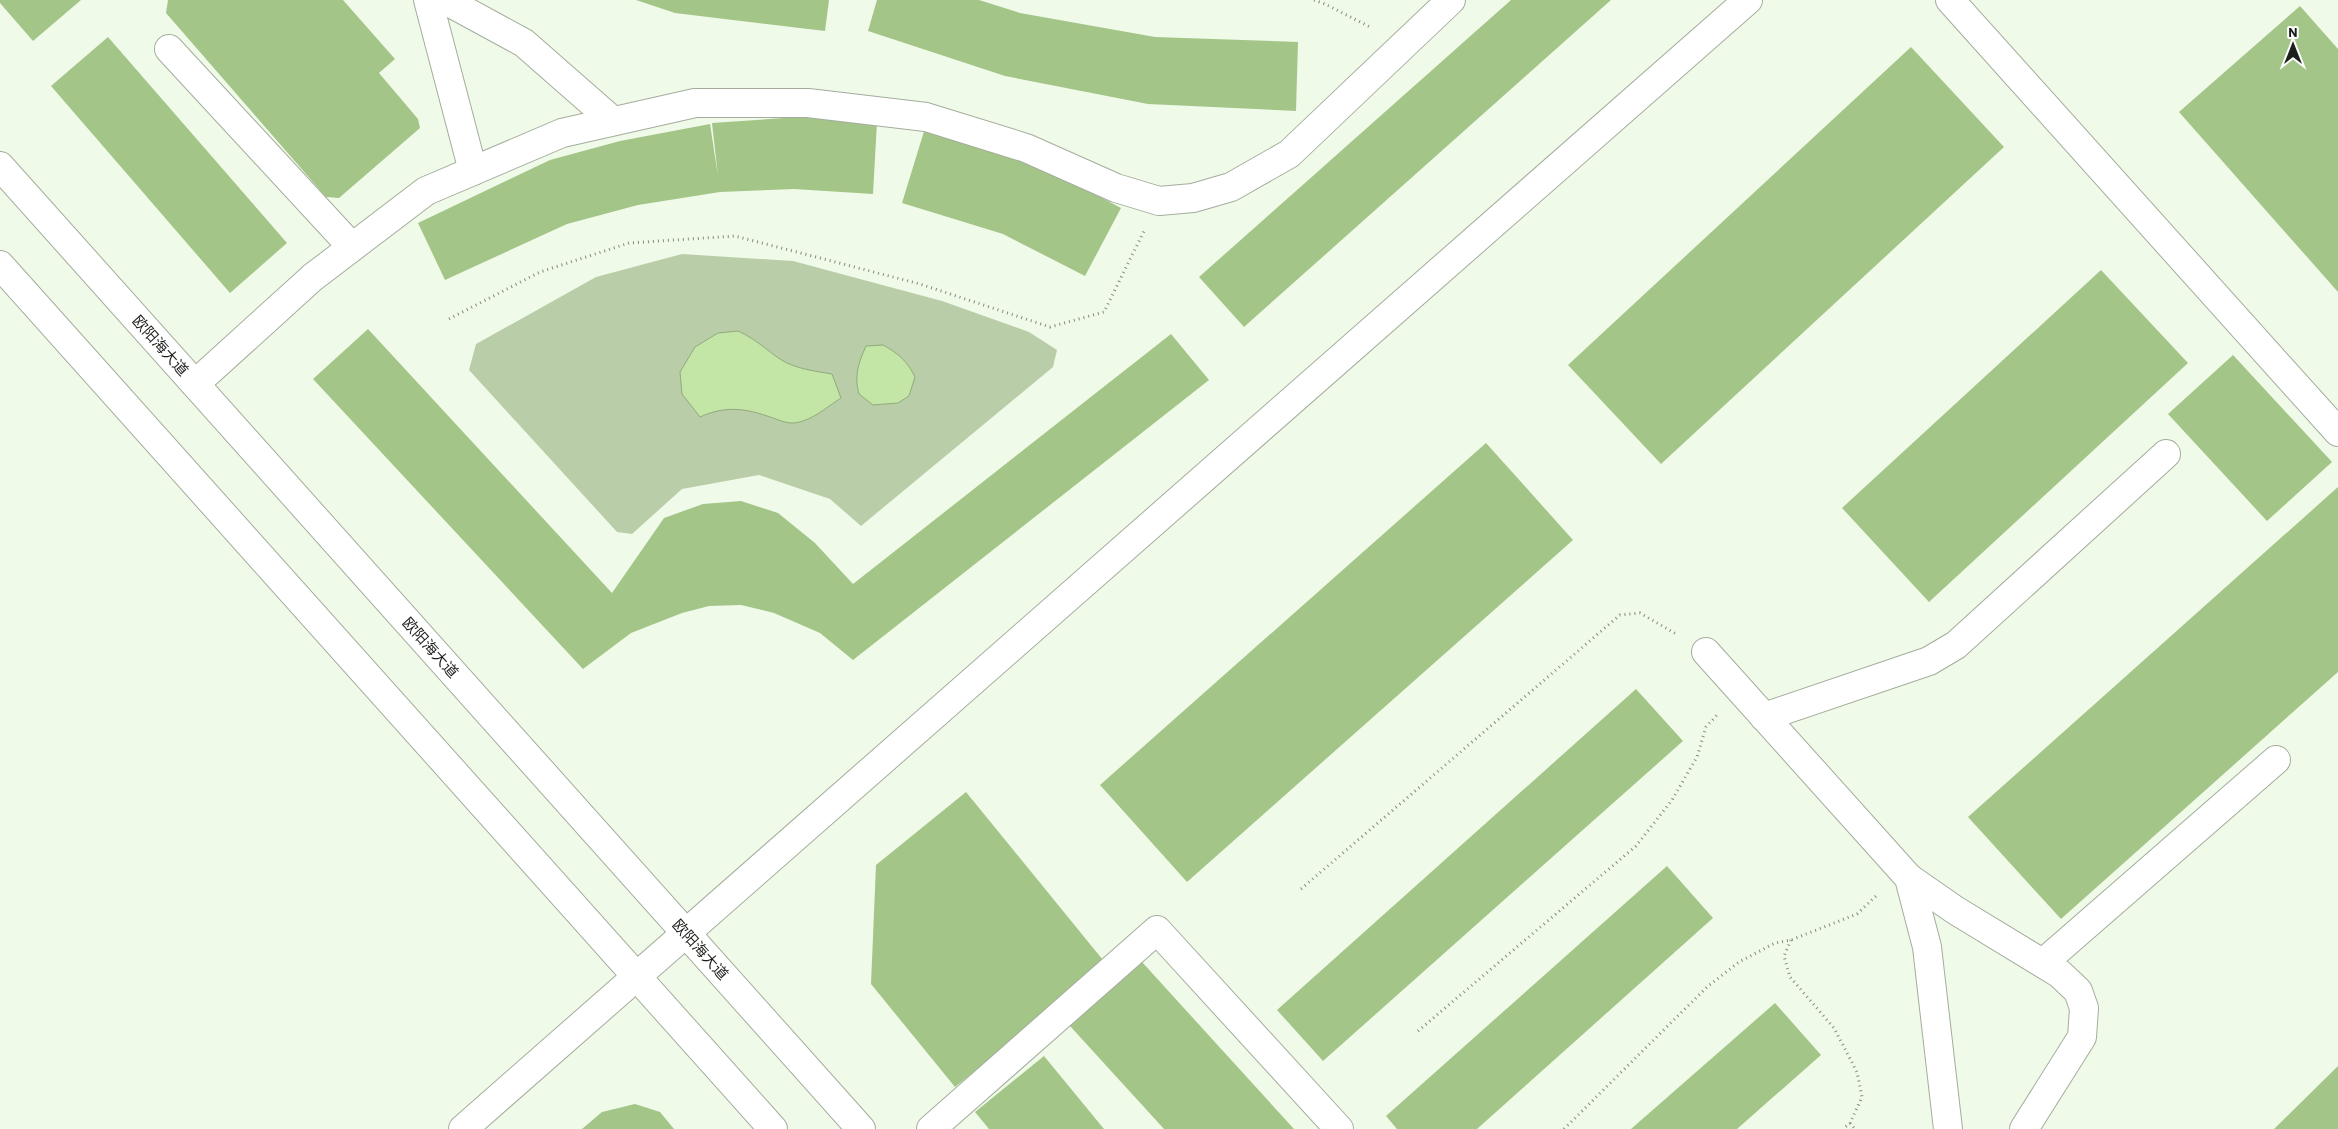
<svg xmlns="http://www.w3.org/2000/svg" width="2338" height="1129" font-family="Barlow,'Noto Sans SC',sans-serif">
<rect width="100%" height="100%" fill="#f0fae9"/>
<polygon fill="#b9cea8" points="682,254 793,261 942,301 1029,332 1057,350 1053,367 861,526 830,499 759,475 682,489 632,534 617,532 469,370 476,344 596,277"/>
<g fill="#c3e5a6" stroke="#91aa7c">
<path d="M 738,331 C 756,339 765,349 780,359 C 795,369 815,371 832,374 L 841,398 C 827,407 808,424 790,423 C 782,422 774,418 767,416 C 744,408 724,406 700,417 L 682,394 L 680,372 L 695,347 L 718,333 Z"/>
<path d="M 883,345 C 898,353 908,362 915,377 L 909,396 L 898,403 L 873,405 L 859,394 C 854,376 858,364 866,346 Z"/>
</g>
<g fill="#a4c588">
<polygon points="0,0 81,0 33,41 0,3"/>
<polygon points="168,0 343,0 395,59 379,73 418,119 420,128 339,198 326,197 166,13"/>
<polygon points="636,0 829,0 825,31 675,13"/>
<polygon points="877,0 979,0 1020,13 1155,37 1298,42 1296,111 1148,104 1005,76 868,31"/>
<polygon points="1511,0 1611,0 1244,327 1199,277"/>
<polygon points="2300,6 2338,49 2338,292 2179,112"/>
<polygon points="108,37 287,243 230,293 51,86"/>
<polygon points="1911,47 2004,147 1661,464 1568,365"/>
<polygon points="799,117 877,122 873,194 794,189 720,192 638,205 567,224 445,280 418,223 550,160 620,141 710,124 718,176 712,123"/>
<polygon points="925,128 1032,161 1121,208 1085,276 1003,234 902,203"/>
<polygon points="2101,270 2188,363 1929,602 1842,508"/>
<polygon points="368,329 612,593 664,518 703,504 741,501 778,513 815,543 853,584 1171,334 1209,380 853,660 820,633 774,613 741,605 709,606 682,613 631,633 583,669 313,379"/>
<polygon points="2233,355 2332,462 2267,521 2168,414"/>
<polygon points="1486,443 1573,540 1187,882 1100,785"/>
<polygon points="2338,487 2338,672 2061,919 1968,817"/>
<polygon points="1636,689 1683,741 1323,1061 1277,1010"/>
<polygon points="966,792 1107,965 955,1087 871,984 876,865"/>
<polygon points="1667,866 1713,918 1477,1129 1397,1129 1386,1116"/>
<polygon points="1142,962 1294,1129 1164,1129 1070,1026"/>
<polygon points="1775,1003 1821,1055 1737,1129 1631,1129"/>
<polygon points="1044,1056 1104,1129 989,1129 975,1112"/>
<polygon points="2338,1066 2338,1129 2274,1129"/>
<polygon points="635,1104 660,1112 674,1129 582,1129 602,1112"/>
</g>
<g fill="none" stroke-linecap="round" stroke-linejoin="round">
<defs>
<g id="minor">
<polyline points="428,0 473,171"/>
<polyline points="445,0 524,43 613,121"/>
<polyline points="1950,0 2338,432"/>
<polyline points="169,49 352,247"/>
<polyline points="195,384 313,277 426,191 562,133 695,103 808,103 926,117 1026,148 1116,188 1159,201 1193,198 1231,187 1289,154 1451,0"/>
<polyline points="1706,652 1909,878 1927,947 1948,1129"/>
<polyline points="1764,717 1929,661 1956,645 2166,454"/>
<polyline points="1909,878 1955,910 2060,974 2078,991 2084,1008 2082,1037 2024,1129"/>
<polyline points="2043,963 2276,760"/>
<polyline points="931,1129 1157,930 1339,1129"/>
</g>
<g id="major">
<polyline points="0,166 861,1129"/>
<polyline points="0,265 773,1129"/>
<polyline points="463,1129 1748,0"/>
</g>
</defs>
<use href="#minor" stroke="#a4ad9d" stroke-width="30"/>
<use href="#major" stroke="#a4ad9d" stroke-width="30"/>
<g stroke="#848b80" stroke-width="3" stroke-dasharray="1 4" stroke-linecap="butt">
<polyline points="1314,0 1325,4 1372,28"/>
<polyline points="449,319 540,272 629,243 735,236 920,284 1050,327 1104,312 1144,231"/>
<polyline points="1301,889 1620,615 1640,613 1678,635"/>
<polyline points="1791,940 1784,956 1790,977 1834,1028 1857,1072 1862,1097 1850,1123 1843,1129"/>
<polyline points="1418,1031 1636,846 1672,800 1697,757 1706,727 1717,715"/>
<polyline points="1850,1123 1855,1129"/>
<polyline points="1564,1129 1707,987 1739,962 1775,943 1791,940 1857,914 1878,894"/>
</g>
<use href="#minor" stroke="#fff" stroke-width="28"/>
<use href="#major" stroke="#fff" stroke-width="28"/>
</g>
<g text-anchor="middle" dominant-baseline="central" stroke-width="4" stroke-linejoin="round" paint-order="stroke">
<g font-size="15" fill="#1c201a" stroke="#fff">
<text transform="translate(161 345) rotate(48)">欧阳海大道</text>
<text transform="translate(431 647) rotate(48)">欧阳海大道</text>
<text transform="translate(701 949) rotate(48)">欧阳海大道</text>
</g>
</g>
<g transform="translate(2293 45)" stroke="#ffffff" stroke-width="4" paint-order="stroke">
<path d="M0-4L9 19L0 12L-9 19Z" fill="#1c201a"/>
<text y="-8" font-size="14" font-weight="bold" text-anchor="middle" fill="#1c201a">N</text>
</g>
</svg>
